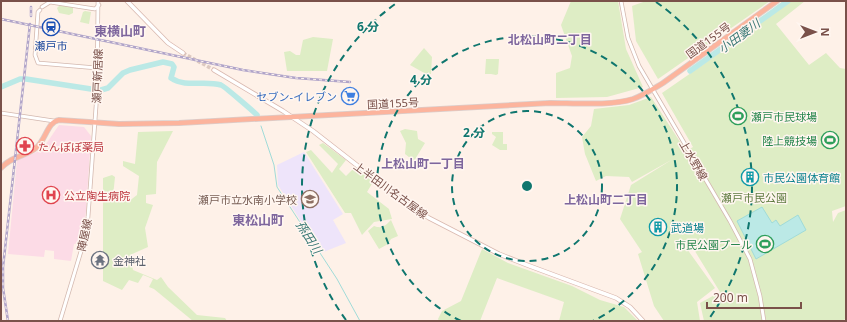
<svg xmlns="http://www.w3.org/2000/svg" width="847" height="322" font-family="'Noto Sans','Noto Sans JP',sans-serif">
<rect width="100%" height="100%" fill="#fef1e8"/>
<polygon fill="#eee4fa" points="304,152 343,214 333,220 346,243 321,253 278,185 277,165"/>
<polygon fill="#fcdbe6" points="59,125 84,127 91,136 86,212 79,243 74,244 71,261 54,259 54,251 45,250 44,257 8,254 17,160 37,152 44,147"/>
<g fill="#deedc5">
<polygon points="571,1 618,1 626,49 643,87 607,97 556,98 556,73 570,68 572,56 561,25"/>
<polygon points="646,1 770,1 658,79 636,41 632,6"/>
<polygon points="783,1 805,1 776,24 809,65 826,53 840,68 846,69 846,206 832,211 833,222 838,213 846,210 846,319 843,320 843,321 704,321 700,303 720,292 693,248 687,249 715,288 697,302 700,321 664,321 654,306 638,254 642,252 620,219 631,185 673,159 632,182 629,177 606,176 596,181 585,154 582,137 591,126 594,109 629,105 651,97 686,151 693,147 662,93 704,64 726,45"/>
<polygon points="60,5 73,7 73,13 69,15 59,13 57,8"/>
<polygon points="85,11 91,12 89,24 80,22 83,12"/>
<polygon points="313,37 333,39 327,71 287,71 284,52 290,51 296,55 300,55 303,40"/>
<polygon points="424,48 432,57 431,74 426,74 410,65"/>
<polygon points="486,59 499,59 498,74 496,75 491,74 485,74"/>
<polygon points="405,129 417,131 418,139 425,143 414,161 405,154 406,143 400,131"/>
<polygon points="173,131 157,162 156,194 146,195 146,203 153,205 145,228 148,247 130,255 133,270 157,280 161,277 168,287 197,315 225,318 227,321 193,321 154,289 149,287 153,279 143,275 138,283 129,280 122,290 103,281 103,178 112,175 115,177 113,196 128,202 137,195 139,176 123,166 123,161 135,164 138,132"/>
<polygon points="492,132 503,132 503,144 507,144 507,150 500,150 492,145 496,137 492,134"/>
<polygon points="323,143 346,160 339,169 346,176 355,167 373,182 367,192 389,209 392,219 374,222 362,235 351,213 345,213 306,152 311,150 332,173 338,164 319,145"/>
<path d="M 391,220 L 398,236 L 391,239 L 388,244 L 379,249 L 368,231 L 374,226 C 382,229 385,226 391,220 Z"/>
<polygon points="482,249 508,263 572,286 600,300 624,307 638,321 559,321 564,302 497,278 480,321 439,321 438,319 442,311 461,301"/>
</g>
<polygon fill="#bbe9e6" stroke="#a0dbd8" points="762,207 772,223 776,220 780,226 798,215 806,230 756,259 737,221"/>
<g fill="none" stroke-linecap="round" stroke-linejoin="round">
<polyline stroke="#a0dbd8" stroke-width="1" points="261,126 274,165 277,187 337,279 360,321"/>
<g stroke="#bbe9e6" stroke-width="5.5">
<polyline points="690,71 788,1"/>
<polyline points="1,87 20,79 26,79 91,89"/>
<path d="M 101,90 L 108,88 L 123,73 L 130,70 L 163,62 L 172,64 L 174,67 L 171,78 C 186,88 204,80 221,85 C 224,86 253,111 257,115"/>
</g>
<polyline stroke="#ddc9c0" stroke-width="3.5" stroke-dasharray="3.5 2" stroke-linecap="butt" points="183,53 214,70"/>
<defs>
<g id="tertiary">
<polyline points="621,1 628,38 639,66 730,221 750,259 760,296 764,321"/>
<polyline points="42,7 50,2 95,9 99,5"/>
<polyline points="40,10 38,12 35,55 38,63 97,68"/>
<polyline points="1,113 54,121"/>
<polyline points="60,321 85,238 88,217 97,93 98,1"/>
</g>
<g id="secondary">
<polyline points="127,1 168,43 183,53"/>
<polyline points="214,70 283,111 313,131 404,202 429,218 499,254 527,265 616,298 630,307 643,321"/>
</g>
<path id="trunk" d="M 1,168 C 13,155 25,157 36,148 C 46,140 47,122 59,120 L 119,124 L 179,123 L 550,103 C 573,103 612,106 633,99 C 644,95 653,89 663,83 L 777,1"/>
</defs>
<use href="#tertiary" stroke="#d3b8af" stroke-width="4.5"/>
<use href="#secondary" stroke="#d9b8af" stroke-width="5"/>
<use href="#trunk" stroke="#dacecc" stroke-width="6"/>
<use href="#tertiary" stroke="#fff" stroke-width="3"/>
<use href="#secondary" stroke="#fff" stroke-width="3.5"/>
<use href="#trunk" stroke="#fcb49d" stroke-width="4.5"/>
<defs>
<g id="rail">
<polyline points="31,16 31,7"/>
<polyline points="1,19 243,70 296,78 350,82"/>
<polyline points="8,321 3,288 3,267 30,24"/>
</g>
</defs>
<use href="#rail" stroke="#b0a4c9" stroke-width="2.5"/>
<use href="#rail" stroke="#fff6f0" stroke-width="1" stroke-dasharray="3" stroke-linecap="butt"/>
</g>
<g fill="none" stroke="#0f766e" stroke-width="2" stroke-dasharray="7 5">
<circle cx="527" cy="186" r="75"/>
<path d="M461 321A150 150 0 1 1 593 321"/>
<path d="M346 320A225 225 0 0 1 398 2M656 2A225 225 0 0 1 708 320"/>
</g>
<defs>
<symbol id="station-ring" viewBox="-11 -11 22 22"><circle r="9.5" fill="#fff6f0" stroke="#1a4fb4" stroke-width="1.5"/><path d="M-3-6H3Q5-6 5-4V2Q5 4 3 4L4.5 6H3L1.5 4h-3L-3 6H-4.5L-3 4Q-5 4-5 2V-4Q-5-6-3-6ZM-3.5-4v3h7v-3ZM-3.5 1v1.5H-2V1ZM2 1v1.5H3.5V1Z" fill="#1a4fb4"/></symbol>
<symbol id="supermarket-ring" viewBox="-11 -11 22 22"><circle r="9.5" fill="#fff6f0" stroke="#3f7fe0" stroke-width="1.5"/><path d="M-6-5.5h2.5l.6 2H6L4.5 2H-2.5L-4.4-4H-6ZM-1.5 3.2a1.3 1.3 0 1 0 .1 0ZM3 3.2a1.3 1.3 0 1 0 .1 0Z" fill="#3f7fe0"/></symbol>
<symbol id="stadium-ring" viewBox="-11 -11 22 22"><circle r="9.5" fill="#fff6f0" stroke="#2e9e5b" stroke-width="1.5"/><path d="M0-5a6.5 5 0 1 0 0 10a6.5 5 0 1 0 0-10ZM-3.5-1.8h7v3.6h-7Z" fill="#2e9e5b"/></symbol>
<symbol id="pharmacy-ring" viewBox="-11 -11 22 22"><circle r="9.5" fill="#fff6f0" stroke="#e0444e" stroke-width="1.5"/><path d="M-2-6h4v4h4v4h-4v4h-4v-4h-4v-4h4Z" fill="#e0444e"/></symbol>
<symbol id="building-ring" viewBox="-11 -11 22 22"><circle r="9.5" fill="#fff6f0" stroke="#0f9aa8" stroke-width="1.5"/><path d="M-4-6H4V6H1V3H-1V6H-4ZM-2.5-4.3h1.7v1.8h-1.7ZM.8-4.3h1.7v1.8H.8ZM-2.5-1h1.7V.8h-1.7ZM.8-1h1.7V.8H.8Z" fill="#0f9aa8"/></symbol>
<symbol id="hospital-ring" viewBox="-11 -11 22 22"><circle r="9.5" fill="#fff6f0" stroke="#e0444e" stroke-width="1.5"/><path d="M-5-5h3v3.5h4V-5h3V5h-3V1.5h-4V5h-3Z" fill="#e0444e"/></symbol>
<symbol id="school-ring" viewBox="-11 -11 22 22"><circle r="9.5" fill="#fff6f0" stroke="#8d6e63" stroke-width="1.5"/><path d="M0-5L7-2L0 1L-7-2ZM-4 1L0 2.5L4 1V4Q0 6-4 4Z" fill="#8d6e63"/></symbol>
<symbol id="temple-ring" viewBox="-11 -11 22 22"><circle r="9.5" fill="#fff6f0" stroke="#6b7280" stroke-width="1.5"/><path d="M0-6L5-2H3V0L6.5 2.5H4V6H1.5V3h-3V6H-4V2.5H-6.5L-3 0V-2H-5Z" fill="#6b7280"/></symbol>
</defs>
<g fill-rule="evenodd">
<use href="#station-ring" x="41" y="17" width="20" height="20"/>
<use href="#supermarket-ring" x="340" y="86" width="20" height="20"/>
<use href="#stadium-ring" x="728" y="106" width="20" height="20"/>
<use href="#stadium-ring" x="820" y="130" width="20" height="20"/>
<use href="#pharmacy-ring" x="15" y="136" width="20" height="20"/>
<use href="#building-ring" x="740" y="167" width="20" height="20"/>
<use href="#hospital-ring" x="41" y="185" width="20" height="20"/>
<use href="#school-ring" x="300" y="189" width="20" height="20"/>
<use href="#building-ring" x="648" y="217" width="20" height="20"/>
<use href="#stadium-ring" x="755" y="234" width="20" height="20"/>
<use href="#temple-ring" x="90" y="250" width="20" height="20"/>
</g>
<g text-anchor="middle" dominant-baseline="central" stroke-width="3" stroke-linejoin="round" paint-order="stroke">
<g font-size="11" fill="#7a514a" stroke="#fff6f0">
<text transform="translate(708 40) rotate(-36)">国道155号</text>
<text transform="translate(97 76) rotate(-88)">瀬戸新居線</text>
<text transform="translate(393 103) rotate(-3)">国道155号</text>
<text transform="translate(694 160) rotate(60)">上水野線</text>
<text transform="translate(391 190) rotate(36)">上半田川名古屋線</text>
<text transform="translate(84 235) rotate(-78)">陣屋線</text>
</g>
<g font-size="11" fill="#164399" stroke="#fff6f0">
<text x="51" y="45">瀬戸市</text>
</g>
<g font-size="11" fill="#366cbe" stroke="#fff6f0" text-anchor="end">
<text x="337" y="96">セブン-イレブン</text>
</g>
<g font-size="11" fill="#27864d" stroke="#fff6f0" text-anchor="end">
<text x="751" y="116" text-anchor="start">瀬戸市民球場</text>
<text x="817" y="140">陸上競技場</text>
<text x="752" y="244">市民公園プール</text>
</g>
<g font-size="11" fill="#be3a42" stroke="#fff6f0" text-anchor="start">
<text x="38" y="146">たんぽぽ薬局</text>
<text x="64" y="195">公立陶生病院</text>
</g>
<g font-size="11" fill="#0d838f" stroke="#fff6f0" text-anchor="start">
<text x="763" y="177">市民公園体育館</text>
<text x="671" y="227">武道場</text>
</g>
<g font-size="11" fill="#5d7a3e" stroke="#fff6f0">
<text x="754" y="197">瀬戸市民公園</text>
</g>
<g font-size="11" fill="#785e54" stroke="#fff6f0" text-anchor="end">
<text x="297" y="199">瀬戸市立水南小学校</text>
</g>
<g font-size="11" fill="#5b616d" stroke="#fff6f0" text-anchor="start">
<text x="113" y="260">金神社</text>
</g>
<g font-size="12" font-style="italic" fill="#397875" stroke="#fff6f0">
<text transform="translate(739 36) rotate(-36)">小田妻川</text>
<text transform="translate(309 237) rotate(57)">孫田川</text>
</g>
<g font-size="12" font-weight="bold" fill="#7e669d" stroke="#fff6f0">
<text x="550" y="39">北松山町二丁目</text>
<text x="423" y="163">上松山町一丁目</text>
<text x="606" y="199">上松山町二丁目</text>
</g>
<g font-size="13" font-weight="bold" fill="#7e669d" stroke="#fff6f0">
<text x="120" y="31">東横山町</text>
<text x="258" y="220">東松山町</text>
</g>
</g>
<circle cx="527" cy="186" r="6" fill="#0f766e" stroke="#fff6f0" stroke-width="2"/>
<g font-size="12" text-anchor="middle" font-weight="bold" fill="#0f766e" stroke="#fff6f0" stroke-width="3" stroke-linejoin="round" paint-order="stroke">
<text x="368" y="31">6 分</text>
<text x="421" y="84">4 分</text>
<text x="474" y="137">2 分</text>
</g>
<rect width="847" height="322" fill="none" stroke="#7a514a" stroke-width="4"/>
<g transform="translate(815 32) rotate(90)" stroke="#fff6f0" stroke-width="3" paint-order="stroke">
<path d="M0-3L7 15L0 10L-7 15Z" fill="#7a514a"/>
<text y="-6" font-size="11" font-weight="bold" text-anchor="middle" fill="#7a514a">N</text>
</g>
<path d="M707 302v6h94v-6" fill="none" stroke="#7a514a" stroke-width="2"/>
<text x="713" y="302" font-size="12" fill="#7a514a" stroke="#fff6f0" stroke-width="3" paint-order="stroke">200 m</text>
</svg>
